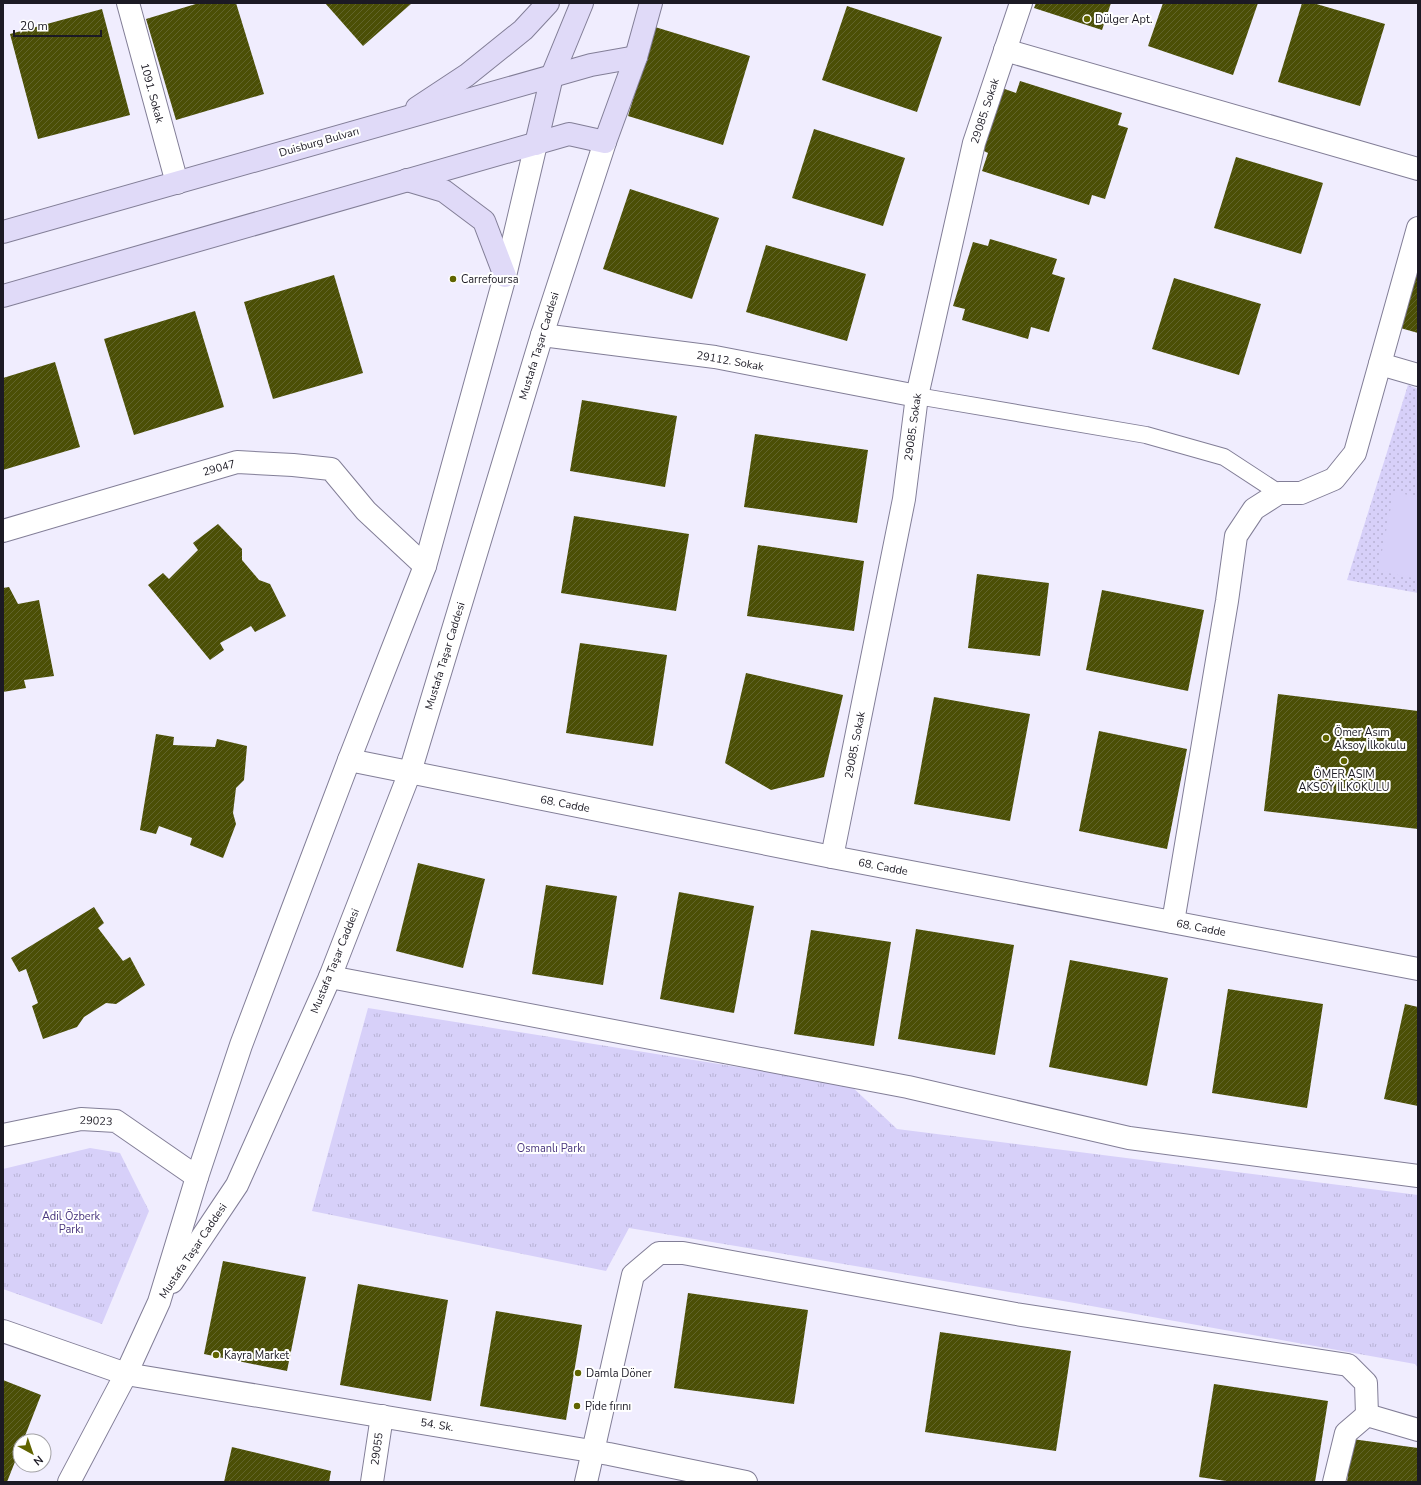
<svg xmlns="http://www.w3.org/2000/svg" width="1421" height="1485" font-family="'Nunito Sans',sans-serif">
<defs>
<pattern id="grass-dots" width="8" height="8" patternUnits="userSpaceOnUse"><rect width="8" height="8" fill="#d7d0f9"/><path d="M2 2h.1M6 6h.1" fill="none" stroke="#b8b2d5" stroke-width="1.8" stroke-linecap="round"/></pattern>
<pattern id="park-tufts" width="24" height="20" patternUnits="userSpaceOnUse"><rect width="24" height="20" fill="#d7d0f9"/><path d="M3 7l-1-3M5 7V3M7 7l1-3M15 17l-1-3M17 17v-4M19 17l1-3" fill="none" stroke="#b8b2d5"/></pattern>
<pattern id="building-hatch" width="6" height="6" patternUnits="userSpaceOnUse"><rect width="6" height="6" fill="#4b4f06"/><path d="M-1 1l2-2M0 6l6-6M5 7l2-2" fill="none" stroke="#61642b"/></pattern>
</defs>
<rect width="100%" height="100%" fill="#f0edfe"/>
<polygon fill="url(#grass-dots)" points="1408,385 1418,389 1418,593 1347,580"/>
<g fill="url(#park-tufts)">
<polygon points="368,1008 850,1085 897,1129 1418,1195 1418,1368 1415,1364 1069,1302 629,1228 606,1271 312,1211"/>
<polygon points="90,1148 120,1153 149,1211 102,1324 3,1289 3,1169"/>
</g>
<polygon fill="#d7d0f9" points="1394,492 1418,497 1418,579 1378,571"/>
<g fill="url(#building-hatch)">
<polygon points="199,3 236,3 264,94 176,120 146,19"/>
<polygon points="325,3 412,3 363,46"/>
<polygon points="1036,3 1111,3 1102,30 1034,8"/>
<polygon points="1163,3 1258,3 1233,75 1148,46"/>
<polygon points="1302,3 1313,3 1385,24 1360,106 1278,82"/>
<polygon points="847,6 942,37 917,112 822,80"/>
<polygon points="102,9 130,115 38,139 10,34"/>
<polygon points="655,27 750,56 723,145 628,116"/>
<polygon points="1020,81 1122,113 1118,125 1128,128 1105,199 1092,195 1089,205 982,171 988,153 982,150 1002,88 1016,93"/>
<polygon points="814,129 905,158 883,226 792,198"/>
<polygon points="1236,157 1323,183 1301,254 1214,228"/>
<polygon points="630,189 719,218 692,299 603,269"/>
<polygon points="990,239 1057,259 1052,274 1065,278 1049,332 1031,327 1028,339 962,320 965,309 953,306 973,242 988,246"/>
<polygon points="766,245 866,274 847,341 746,312"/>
<polygon points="1418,257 1418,333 1397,327"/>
<polygon points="334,275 363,373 273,399 244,302"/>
<polygon points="1174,278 1261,304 1239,375 1152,349"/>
<polygon points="195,311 224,407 134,435 104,339"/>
<polygon points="55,362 80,447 3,470 3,378"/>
<polygon points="582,400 677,416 665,487 570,471"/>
<polygon points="755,434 868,450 857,523 744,507"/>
<polygon points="574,516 689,534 676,611 561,593"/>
<polygon points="218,524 242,549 242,560 259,580 270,584 286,616 255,632 251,626 220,643 224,650 210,660 148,585 163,573 169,579 198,550 193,543"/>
<polygon points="758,545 864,561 854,631 747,616"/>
<polygon points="977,574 1049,583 1040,656 968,648"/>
<polygon points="9,587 18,604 39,600 54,676 24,680 26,688 3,692 3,588"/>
<polygon points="1102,590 1204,610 1188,691 1086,670"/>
<polygon points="580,643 667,655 653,746 566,733"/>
<polygon points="746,673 843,695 824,777 771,790 725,763"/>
<polygon points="1278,694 1418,711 1418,829 1264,811"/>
<polygon points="934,697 1030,714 1010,821 914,804"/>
<polygon points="1099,731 1187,749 1167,849 1079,831"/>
<polygon points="156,734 174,737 173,745 215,747 217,739 247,746 244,780 236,788 233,813 236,824 223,858 190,845 192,838 159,826 156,834 140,830"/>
<polygon points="418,863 485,879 463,968 396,951"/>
<polygon points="546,885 617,896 603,985 532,974"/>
<polygon points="679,892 754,906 734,1013 660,999"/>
<polygon points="94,907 104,923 98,928 123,961 130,957 145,985 116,1004 106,1003 84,1017 77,1027 43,1039 32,1006 38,1003 26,969 19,972 11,958"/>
<polygon points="916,929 1014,945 995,1055 898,1039"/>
<polygon points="811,930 891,942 874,1046 794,1034"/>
<polygon points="1070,960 1168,978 1147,1086 1049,1067"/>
<polygon points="1228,989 1323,1004 1307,1108 1212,1093"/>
<polygon points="1405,1004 1418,1007 1418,1106 1384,1099"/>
<polygon points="223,1261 306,1277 287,1371 204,1354"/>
<polygon points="358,1284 448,1300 431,1401 340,1385"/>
<polygon points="688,1293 808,1310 794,1404 674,1388"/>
<polygon points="496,1311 582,1325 566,1420 480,1406"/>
<polygon points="940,1332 1071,1351 1056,1451 925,1432"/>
<polygon points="3,1380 41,1395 23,1441 20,1441 20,1449 7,1482 3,1481"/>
<polygon points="1214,1384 1328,1401 1315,1482 1233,1482 1199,1477"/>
<polygon points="1352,1439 1418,1448 1418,1482 1347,1482"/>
<polygon points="232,1447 331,1471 329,1482 224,1482"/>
</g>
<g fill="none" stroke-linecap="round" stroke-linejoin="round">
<defs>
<polyline id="service" points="917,396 1146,435 1224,457 1279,493"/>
<g id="minor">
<polyline points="128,3 177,183"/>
<polyline points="1005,50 1418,169"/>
<polyline points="542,335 715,357 917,396"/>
<polyline points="1380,364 1418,375"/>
<polyline points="3,531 237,462 293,465 331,469 366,511 425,566"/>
<polyline points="832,857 904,499 917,396 974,143 1021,3"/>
<polyline points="1173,922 1227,601 1236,536 1254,509 1279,493 1301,493 1334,479 1355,453 1418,228"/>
<polyline points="330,977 908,1087 1129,1138 1418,1176"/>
<polyline points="3,1135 81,1119 116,1121 197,1177"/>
<polyline points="3,1331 126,1374 609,1454 746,1482"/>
<polyline points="372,1482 382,1416"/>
<polyline points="586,1482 633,1275 659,1253 683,1253 1016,1314 1348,1365 1366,1383 1367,1415"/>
<polyline points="1334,1482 1346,1433 1367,1415 1418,1430"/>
</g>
<g id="tertiary">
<polyline points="349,760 832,857 1418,969"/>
<polyline points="172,1282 237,1185 330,977 410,772 542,335 605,142"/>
<polyline points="69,1482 126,1374 159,1302 197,1177 241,1045 349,760 425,566 505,276 536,144"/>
</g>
<g id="secondary">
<polyline points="417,108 467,75 523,30 548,3"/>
<polyline points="536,144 552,76 582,3"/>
<polyline points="407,180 444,191 484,221 505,276"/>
<polyline points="3,232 591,65 636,57"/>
<polyline points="3,296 569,134 605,142 636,57 651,3"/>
</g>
</defs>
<use href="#service" stroke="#827e97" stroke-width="18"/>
<use href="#minor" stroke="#827e97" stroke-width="24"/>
<use href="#tertiary" stroke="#827e97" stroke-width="24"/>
<use href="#secondary" stroke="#827e97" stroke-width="24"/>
<use href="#service" stroke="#fff" stroke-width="16"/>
<use href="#minor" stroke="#fff" stroke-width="22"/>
<use href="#tertiary" stroke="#fff" stroke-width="22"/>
<use href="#secondary" stroke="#e0daf8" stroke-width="22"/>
</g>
<g fill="#606400" stroke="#fff" stroke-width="1.5">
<circle cx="1087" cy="19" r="4"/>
<circle cx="453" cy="279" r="4"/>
<circle cx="1326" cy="738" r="4"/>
<circle cx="1344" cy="761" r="4"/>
<circle cx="216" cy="1355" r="4"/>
<circle cx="578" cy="1373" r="4"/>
<circle cx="577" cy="1406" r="4"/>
</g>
<g text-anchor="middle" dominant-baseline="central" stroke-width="4" stroke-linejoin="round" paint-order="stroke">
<g font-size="11" fill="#1c1a24" stroke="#fff" text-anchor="start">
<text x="1095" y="19">Dülger Apt.</text>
<text x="461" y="279">Carrefoursa</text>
<text x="1334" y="732">Ömer Asım<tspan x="1334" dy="13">Aksoy İlkokulu</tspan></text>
<text x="1344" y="774" text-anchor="middle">ÖMER ASIM<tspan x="1344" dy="13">AKSOY İLKOKULU</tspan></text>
<text x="224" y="1355">Kayra Market</text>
<text x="586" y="1373">Damla Döner</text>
<text x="585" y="1406">Pide fırını</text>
</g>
<g font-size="11" fill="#1c1a24" stroke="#fff">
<text transform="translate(152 93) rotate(75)">1091. Sokak</text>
<text transform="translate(985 111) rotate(-72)">29085. Sokak</text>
<text transform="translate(319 142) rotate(-16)">Duisburg Bulvarı</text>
<text transform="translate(539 346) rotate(-73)">Mustafa Taşar Caddesi</text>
<text transform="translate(730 361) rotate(10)">29112. Sokak</text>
<text transform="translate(913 427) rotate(-82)">29085. Sokak</text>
<text transform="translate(219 468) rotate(-15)">29047</text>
<text transform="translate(445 656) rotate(-73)">Mustafa Taşar Caddesi</text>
<text transform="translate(855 745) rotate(-79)">29085. Sokak</text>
<text transform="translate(565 804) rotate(11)">68. Cadde</text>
<text transform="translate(883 867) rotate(11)">68. Cadde</text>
<text transform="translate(1201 928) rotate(11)">68. Cadde</text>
<text transform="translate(335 961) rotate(-68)">Mustafa Taşar Caddesi</text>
<text transform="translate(96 1121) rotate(3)">29023</text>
<text transform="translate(193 1251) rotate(-56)">Mustafa Taşar Caddesi</text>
<text transform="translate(437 1425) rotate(9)">54. Sk.</text>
<text transform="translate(377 1449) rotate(-82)">29055</text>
</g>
<g font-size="11" fill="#49367e" stroke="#fff">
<text x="551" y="1148">Osmanlı Parkı</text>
<text x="71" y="1216">Adil Özberk<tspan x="71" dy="13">Parkı</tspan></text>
</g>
</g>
<rect width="1421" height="1485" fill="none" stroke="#1c1a24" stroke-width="8"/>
<g transform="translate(32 1453) rotate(140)"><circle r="19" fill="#ffffff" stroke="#a4a3a7"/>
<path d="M0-3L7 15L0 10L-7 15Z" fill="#606400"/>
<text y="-6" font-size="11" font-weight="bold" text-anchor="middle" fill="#1c1a24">N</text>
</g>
<path d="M14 30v6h87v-6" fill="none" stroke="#1c1a24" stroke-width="2"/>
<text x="20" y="30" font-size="12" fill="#1c1a24" stroke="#ffffff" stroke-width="3" paint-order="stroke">20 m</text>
</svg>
